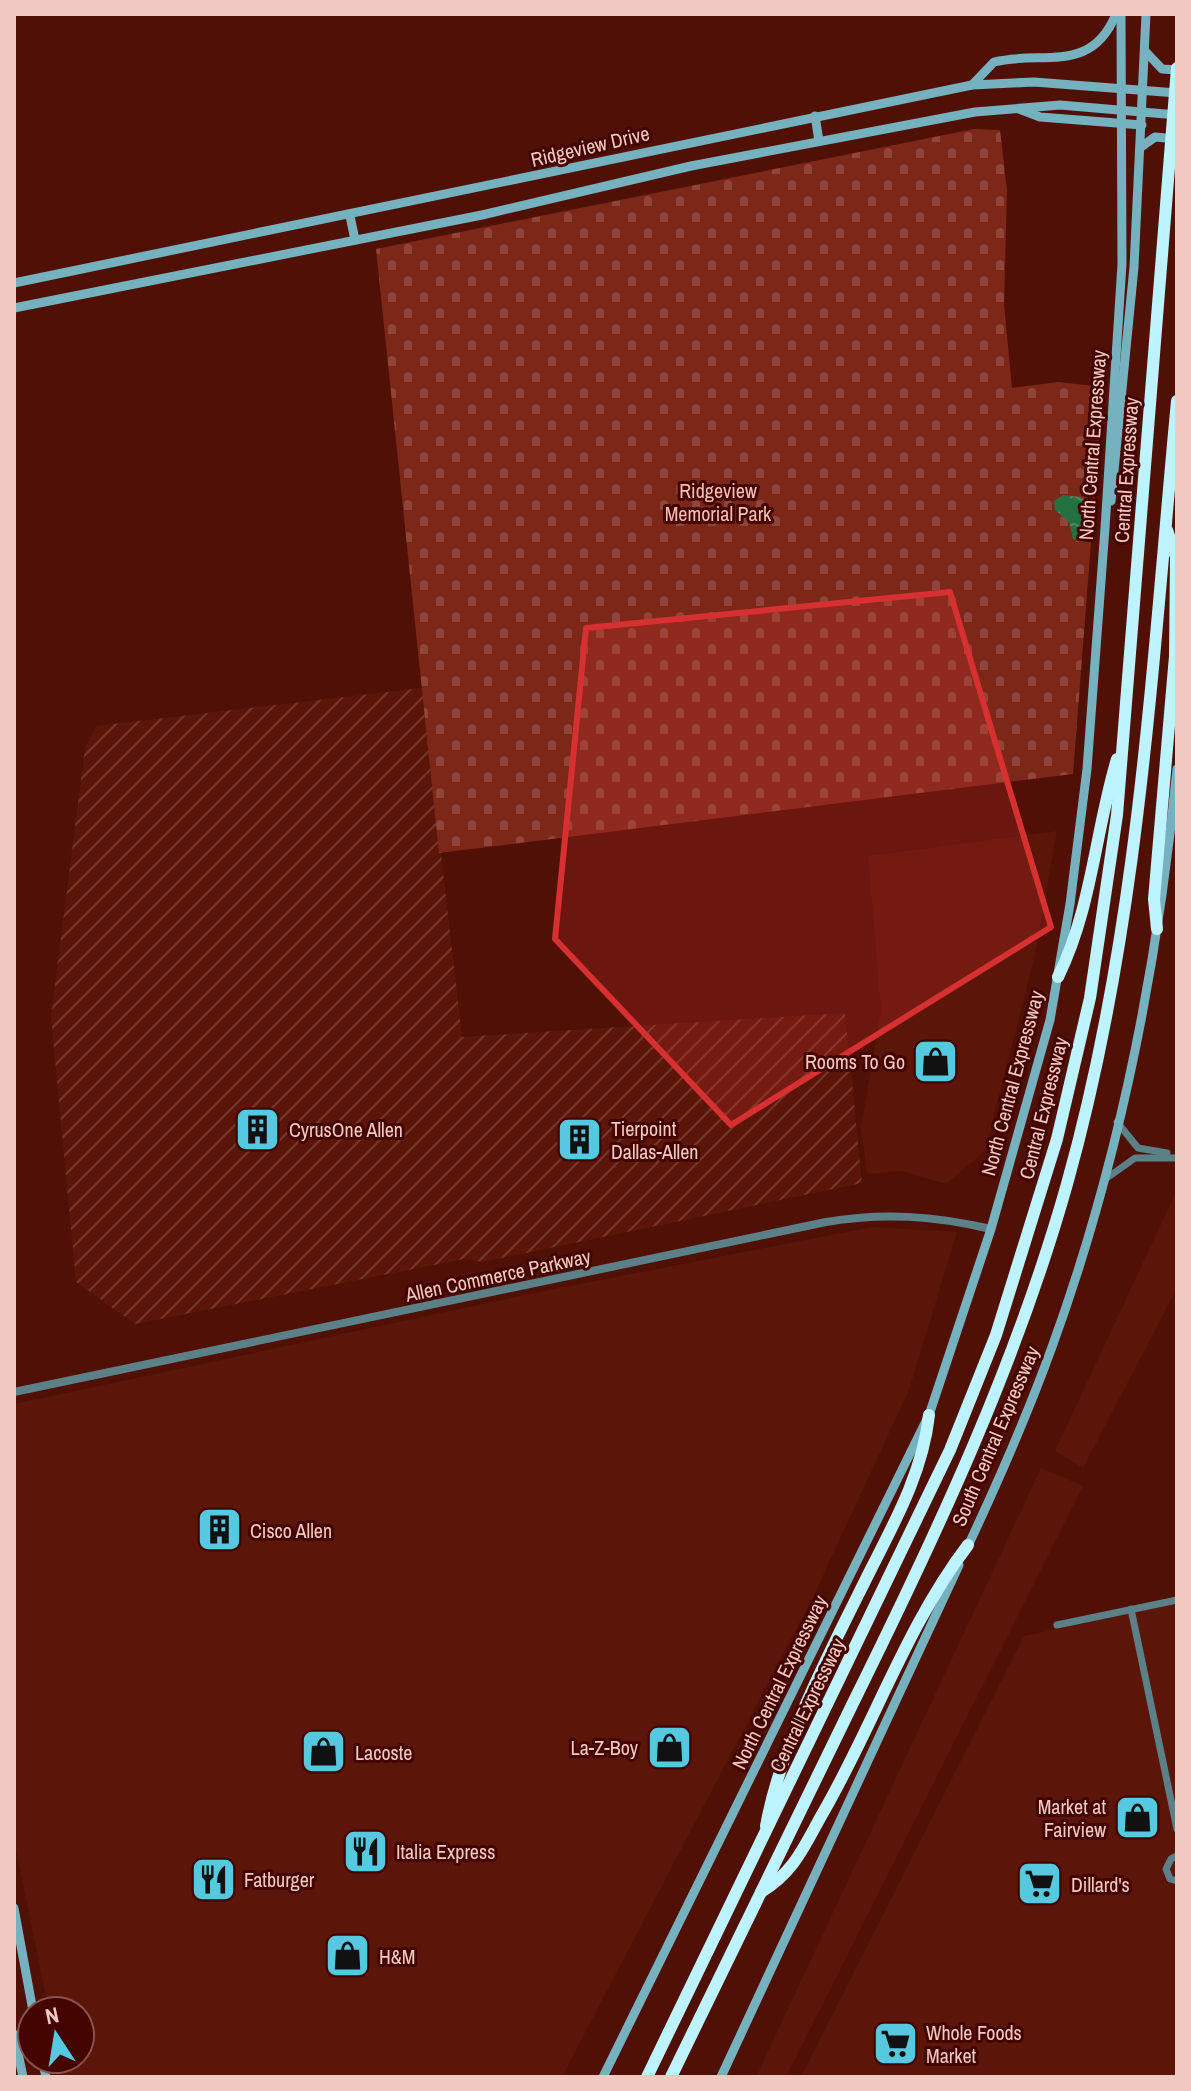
<svg xmlns="http://www.w3.org/2000/svg" width="1191" height="2091" font-family="'Archivo Narrow',sans-serif">
<defs>
<pattern id="industrial-furrows" width="10" height="10" patternUnits="userSpaceOnUse" patternTransform="scale(2)"><rect width="10" height="10" fill="#5c1509"/><path d="M-1 1l2-2M0 10L10 0M9 11l2-2" fill="none" stroke="#74362b"/></pattern>
<pattern id="cemetery-stones" width="16" height="16" patternUnits="userSpaceOnUse" patternTransform="scale(2)"><rect width="16" height="16" fill="#7d2718"/><path d="M2 7V4a2 2 0 0 1 4 0v3zM10 15v-3a2 2 0 0 1 4 0v3z" fill="#904538"/></pattern>
<pattern id="water-ripples" width="26" height="14" patternUnits="userSpaceOnUse" patternTransform="scale(2)"><rect width="26" height="14" fill="#247041"/><path d="M2 4q2-2 4 0t4 0M15 11q2-2 4 0t4 0" fill="none" stroke="#4f8963"/></pattern>
</defs>
<rect width="100%" height="100%" fill="#501005"/>
<g fill="#5c1509">
<polygon points="1057,831 1034,959 985,1151 946,1184 901,1171 867,1174 861,1127 881,1010 868,856"/>
<polygon points="1177,1190 1177,1288 1083,1468 1055,1451"/>
<polygon points="872,1227 957,1232 909,1390 814,1595 562,2077 62,2077 59,2059 80,2059 80,2011 49,2011 14,1840 14,1404 549,1290"/>
<polygon points="1041,1468 1083,1486 786,2077 756,2077"/>
<polygon points="1177,1603 1177,2077 801,2077 1024,1636"/>
</g>
<polygon fill="url(#industrial-furrows)" points="422,688 462,1037 845,1013 862,1183 483,1262 464,1259 135,1324 76,1282 51,1016 85,748 96,726"/>
<polygon fill="url(#cemetery-stones)" points="974,129 1000,130 1007,190 1004,304 1012,388 1058,382 1103,387 1073,774 439,853 376,249"/>
<polygon fill="url(#water-ripples)" points="1063,495 1081,497 1087,502 1085,535 1081,540 1073,539 1069,522 1055,510 1054,501"/>
<g fill="none" stroke-linecap="round" stroke-linejoin="round">
<g stroke="#5b8088" stroke-width="7">
<polyline points="1117,1122 1138,1148 1167,1153"/>
<polyline points="1104,1180 1135,1158 1177,1158"/>
<polyline points="1131,1609 1177,1829"/>
<polyline points="1057,1625 1177,1600"/>
<polyline points="1177,1856 1171,1859 1166,1869 1170,1879 1177,1881"/>
</g>
<path stroke="#5b8088" stroke-width="8" d="M 14,1392 L 826,1222 C 883,1212 935,1216 991,1229"/>
<g stroke="#75b1be" stroke-width="9">
<polyline points="1145,51 1162,69 1177,70"/>
<path d="M 972,85 L 994,62 C 1043,50 1091,75 1116,14"/>
<polyline points="1019,109 1040,117 1142,125"/>
<polyline points="815,116 819,141"/>
<polyline points="1141,147 1155,137 1177,139"/>
<polyline points="350,216 355,240"/>
<polyline points="14,283 972,85 1034,82 1177,93"/>
<polyline points="14,308 482,215 691,166 975,112 1060,105 1177,115"/>
<polyline points="1111,501 1134,267 1146,14"/>
<path d="M 967,1548 C 998,1482 1027,1416 1052,1347 C 1119,1163 1158,964 1177,769"/>
<polyline points="14,1908 33,2011"/>
<polyline points="14,2034 23,2077"/>
<polyline points="42,2059 46,2077"/>
<polyline points="603,2077 929,1415 991,1229 1050,1020 1070,904 1087,769 1105,528 1122,264 1121,14"/>
<polyline points="721,2077 959,1565"/>
</g>
<g stroke="#bdf3ff" stroke-width="12">
<polyline points="1157,929 1154,899 1175,656 1176,557 1167,530"/>
<path d="M 1058,977 C 1092,908 1095,832 1117,759"/>
<path d="M 766,1826 C 781,1742 834,1644 872,1567 C 897,1518 923,1470 929,1415"/>
<path d="M 761,1892 C 795,1872 805,1844 824,1811 C 874,1724 907,1625 968,1545"/>
<polyline points="647,2077 950,1450 996,1335 1057,1139 1090,998 1117,815 1177,68"/>
<path d="M 671,2077 C 732,1952 793,1827 854,1701 C 937,1533 1016,1365 1067,1184 C 1139,928 1152,664 1177,401"/>
</g>
</g>
<path fill="#d73030" fill-opacity="0.2" stroke="#d73030" stroke-width="6" stroke-linejoin="round" d="M 950,592 L 1051,927 L 731,1125 L 555,939 L 586,628 Z"/>
<defs>
<symbol id="shop-square" viewBox="-11 -11 22 22"><rect x="-9" y="-9" width="18" height="18" rx="4" fill="#56c9e0" stroke="#440400"/><path d="M-5-2.5h2.3a2.7 3.5 0 0 1 5.4 0H5L5.5 6h-11ZM-1.5-2.5h3a1.5 2.3 0 0 0-3 0Z" fill="#111"/></symbol>
<symbol id="building-square" viewBox="-11 -11 22 22"><rect x="-9" y="-9" width="18" height="18" rx="4" fill="#56c9e0" stroke="#440400"/><path d="M-4-6H4V6H1V3H-1V6H-4ZM-2.5-4.3h1.7v1.8h-1.7ZM.8-4.3h1.7v1.8H.8ZM-2.5-1h1.7V.8h-1.7ZM.8-1h1.7V.8H.8Z" fill="#111"/></symbol>
<symbol id="restaurant-square" viewBox="-11 -11 22 22"><rect x="-9" y="-9" width="18" height="18" rx="4" fill="#56c9e0" stroke="#440400"/><path d="M-5-6h1v4h1v-4h1v4h1v-4h1v5L-1.5 .5V6h-2V.5L-5-1ZM5-6V6H3V1.5H1.5Q1.5-4 5-6Z" fill="#111"/></symbol>
<symbol id="supermarket-square" viewBox="-11 -11 22 22"><rect x="-9" y="-9" width="18" height="18" rx="4" fill="#56c9e0" stroke="#440400"/><path d="M-6-5.5h2.5l.6 2H6L4.5 2H-2.5L-4.4-4H-6ZM-1.5 3.2a1.3 1.3 0 1 0 .1 0ZM3 3.2a1.3 1.3 0 1 0 .1 0Z" fill="#111"/></symbol>
</defs>
<g fill-rule="evenodd">
<use href="#shop-square" x="910" y="1036" width="51" height="51"/>
<use href="#building-square" x="232" y="1104" width="51" height="51"/>
<use href="#building-square" x="554" y="1114" width="51" height="51"/>
<use href="#building-square" x="194" y="1504" width="51" height="51"/>
<use href="#shop-square" x="644" y="1722" width="51" height="51"/>
<use href="#shop-square" x="298" y="1726" width="51" height="51"/>
<use href="#shop-square" x="1112" y="1792" width="51" height="51"/>
<use href="#restaurant-square" x="340" y="1826" width="51" height="51"/>
<use href="#restaurant-square" x="188" y="1854" width="51" height="51"/>
<use href="#supermarket-square" x="1014" y="1858" width="51" height="51"/>
<use href="#shop-square" x="322" y="1930" width="51" height="51"/>
<use href="#supermarket-square" x="870" y="2018" width="51" height="51"/>
</g>
<g text-anchor="middle" dominant-baseline="central" stroke-width="6" stroke-linejoin="round" paint-order="stroke">
<g font-size="20" fill="#f1c9c0" stroke="#440400">
<text transform="translate(590 146) rotate(-13)">Ridgeview Drive</text>
<text transform="translate(1092 445) rotate(-86)">North Central Expressway</text>
<text transform="translate(1126 470) rotate(-86)">Central Expressway</text>
<text transform="translate(1012 1083) rotate(-75)">North Central Expressway</text>
<text transform="translate(1043 1108) rotate(-76)">Central Expressway</text>
<text transform="translate(498 1275) rotate(-12)">Allen Commerce Parkway</text>
<text transform="translate(995 1436) rotate(-67)">South Central Expressway</text>
<text transform="translate(779 1682) rotate(-64)">North Central Expressway</text>
<text transform="translate(807 1705) rotate(-64)">Central Expressway</text>
</g>
<g font-size="20" fill="#f5bfb3" stroke="#440400">
<text x="718" y="490">Ridgeview<tspan x="718" dy="23">Memorial Park</tspan></text>
</g>
<g font-size="20" fill="#f1c9c0" stroke="#440400" text-anchor="start">
<text x="905" y="1061" text-anchor="end">Rooms To Go</text>
<text x="611" y="1128">Tierpoint<tspan x="611" dy="23">Dallas-Allen</tspan></text>
<text x="289" y="1129">CyrusOne Allen</text>
<text x="250" y="1530">Cisco Allen</text>
<text x="638" y="1747" text-anchor="end">La-Z-Boy</text>
<text x="355" y="1752">Lacoste</text>
<text x="1106" y="1806" text-anchor="end">Market at<tspan x="1106" dy="23">Fairview</tspan></text>
<text x="396" y="1851">Italia Express</text>
<text x="244" y="1879">Fatburger</text>
<text x="1071" y="1884">Dillard's</text>
<text x="379" y="1956">H&amp;M</text>
<text x="926" y="2032">Whole Foods<tspan x="926" dy="23">Market</tspan></text>
</g>
</g>
<rect width="1191" height="2091" fill="none" stroke="#f1c9c0" stroke-width="32"/>
<g transform="translate(56 2035) rotate(348)"><circle r="38" fill="#440400" stroke="#89534d" stroke-width="2"/>
<path d="M0-6L14 30L0 20L-14 30Z" fill="#56c9e0"/>
<text y="-12" font-size="22" font-weight="bold" text-anchor="middle" fill="#f1c9c0">N</text>
</g>
</svg>
